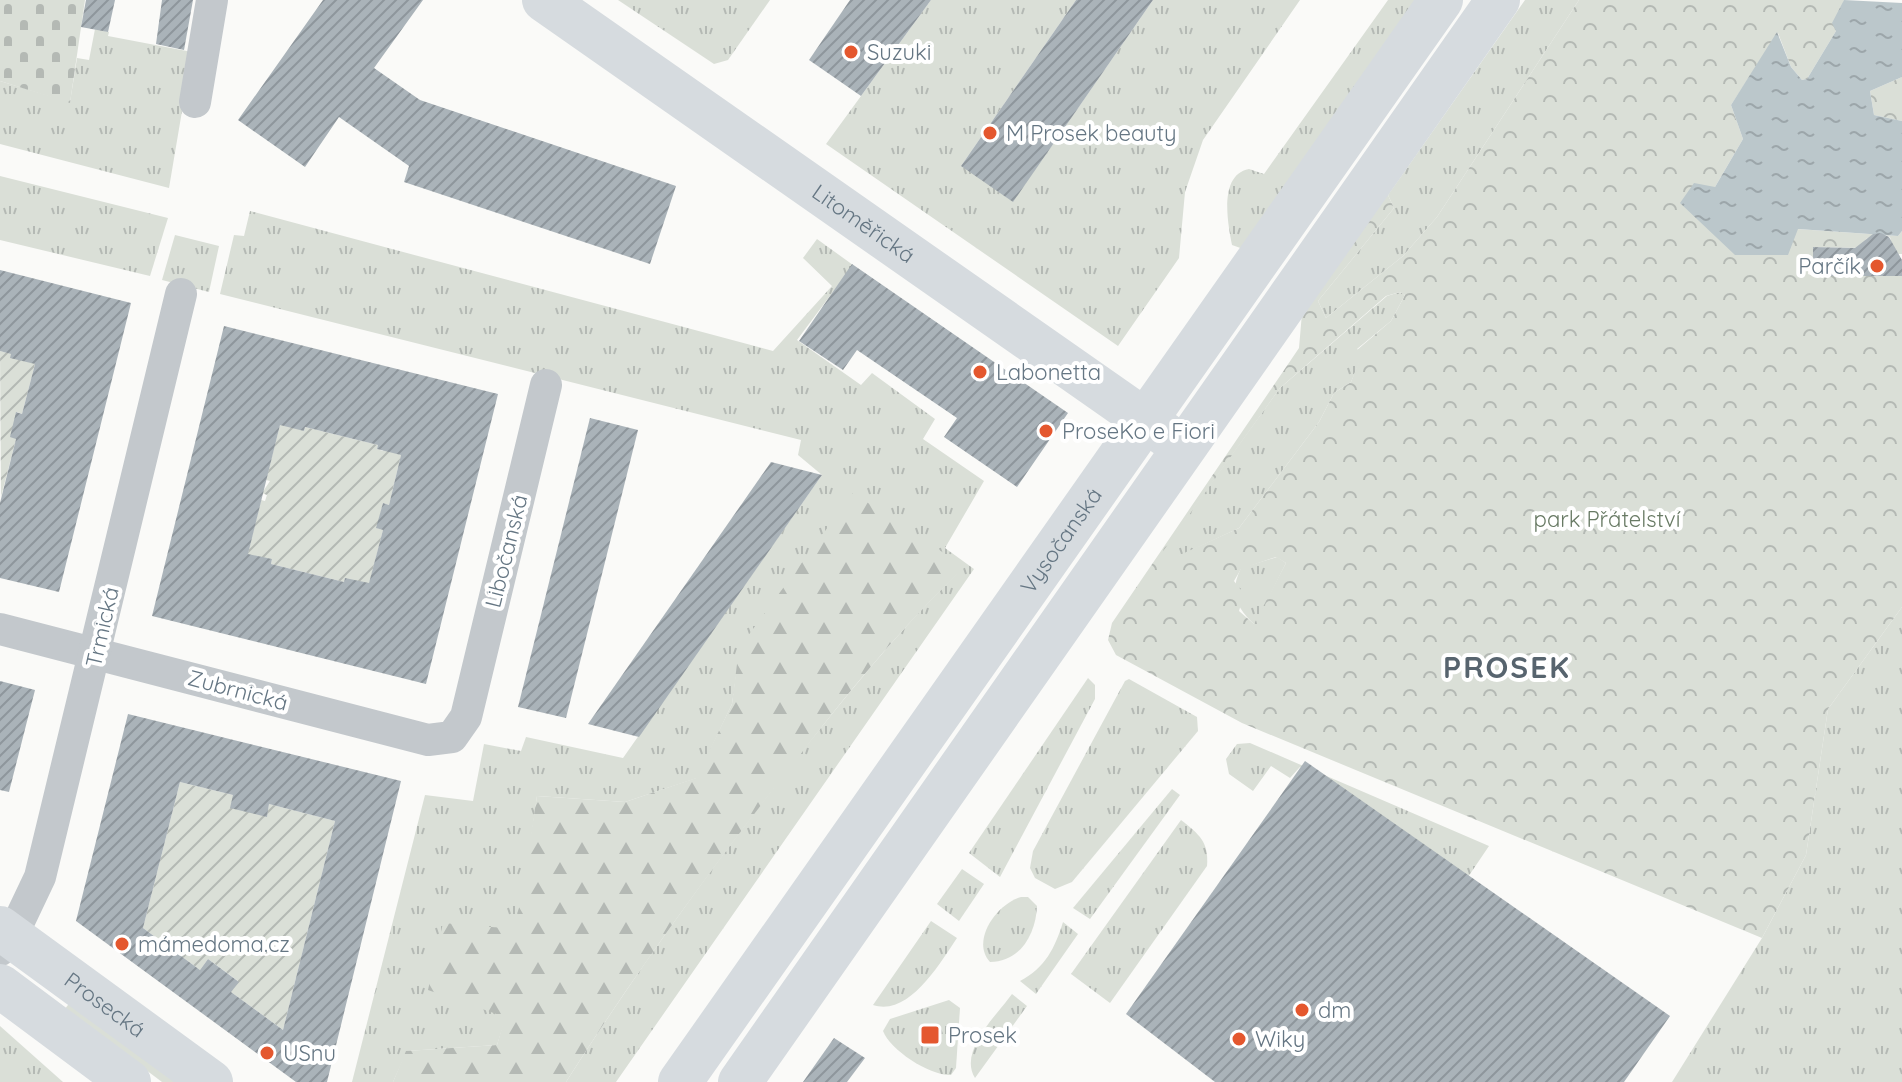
<svg xmlns="http://www.w3.org/2000/svg" width="1902" height="1082" font-family="Quicksand,sans-serif">
<defs>
<pattern id="grass-tufts" width="24" height="20" patternUnits="userSpaceOnUse" patternTransform="scale(2)"><rect width="24" height="20" fill="#dadfd7"/><path d="M3 7l-1-3M5 7V3M7 7l1-3M15 17l-1-3M17 17v-4M19 17l1-3" fill="none" stroke="#b4b9b4"/></pattern>
<pattern id="forest-firs" width="22" height="20" patternUnits="userSpaceOnUse" patternTransform="scale(2)"><rect width="22" height="20" fill="#dadfd7"/><path d="M5 1l3.5 6h-7zM16 11l3.5 6h-7z" fill="#b4b9b4"/></pattern>
<pattern id="cemetery-stones" width="16" height="16" patternUnits="userSpaceOnUse" patternTransform="scale(2)"><rect width="16" height="16" fill="#dadfd7"/><path d="M2 7V4a2 2 0 0 1 4 0v3zM10 15v-3a2 2 0 0 1 4 0v3z" fill="#b4b9b4"/></pattern>
<pattern id="park-crowns" width="20" height="18" patternUnits="userSpaceOnUse" patternTransform="scale(2)"><rect width="20" height="18" fill="#dadfd7"/><path d="M2 6a3 3 0 1 1 6 0M12 15a3 3 0 1 1 6 0" fill="none" stroke="#b4b9b4"/></pattern>
<pattern id="garden-furrows" width="10" height="10" patternUnits="userSpaceOnUse" patternTransform="scale(2)"><rect width="10" height="10" fill="#dadfd7"/><path d="M-1 1l2-2M0 10L10 0M9 11l2-2" fill="none" stroke="#b4b9b4"/></pattern>
<pattern id="water-ripples" width="26" height="14" patternUnits="userSpaceOnUse" patternTransform="scale(2)"><rect width="26" height="14" fill="#bbc7cb"/><path d="M2 4q2-2 4 0t4 0M15 11q2-2 4 0t4 0" fill="none" stroke="#9ca6aa"/></pattern>
<pattern id="building-hatch" width="6" height="6" patternUnits="userSpaceOnUse" patternTransform="scale(2)"><rect width="6" height="6" fill="#aab3b9"/><path d="M-1 1l2-2M0 6l6-6M5 7l2-2" fill="none" stroke="#8e969c"/></pattern>
</defs>
<rect width="100%" height="100%" fill="#fafaf8"/>
<g fill="url(#grass-tufts)">
<polygon points="618,0 770,0 728,60 714,64"/>
<polygon points="931,0 1076,0 961,166 1042,160 1153,0 1300,0 1203,140 1185,192 1179,258 1118,346 826,144"/>
<path d="M 1388,0 L 1421,0 L 1246,250 L 1232,245 C 1228,224 1218,175 1249,169 L 1264,174 Z"/>
<polygon points="1525,0 1579,0 1437,217 1403,256 1326,318 1318,301 1394,208 1388,195"/>
<polygon points="95,29 109,32 108,36 192,52 169,188 0,144 0,81 70,102 77,58 89,60"/>
<polygon points="0,176 168,218 150,276 0,240"/>
<path d="M 250,211 L 773,351 L 832,286 L 803,258 L 817,239 L 853,265 L 797,340 L 861,385 L 872,373 L 935,419 L 923,439 L 984,481 L 945,548 L 974,569 L 616,1082 L 566,1082 C 636,972 712,867 792,764 C 847,695 900,628 964,567 L 740,648 L 732,704 L 697,778 L 625,802 L 537,796 L 506,1017 L 497,1045 L 407,1051 L 393,1082 L 352,1082 L 425,795 L 473,801 L 484,744 L 521,751 L 526,737 L 623,758 L 822,475 L 798,455 L 801,440 L 220,294 L 234,235 L 244,236 Z"/>
<polygon points="175,235 219,246 209,292 162,280"/>
<polygon points="1400,292 1405,295 1391,321 1357,349 1363,354 1351,382 1334,393 1319,422 1239,528 1160,565 1155,561 1280,388 1387,296"/>
<path d="M 1277,557 L 1286,563 L 1255,625 C 1236,608 1229,592 1241,568 Z"/>
<polygon points="1902,607 1902,1082 1672,1082 1762,938 1806,855 1828,709"/>
<polygon points="1088,678 1095,685 1095,699 1000,877 969,853"/>
<polygon points="1129,679 1197,717 1198,731 1072,882 1055,889 1035,878 1030,868 1033,851 1125,681"/>
<polygon points="1250,743 1489,846 1468,877 1347,791 1300,767 1290,778 1271,766 1253,791 1229,774 1226,759 1237,744"/>
<polygon points="1172,789 1180,795 1090,919 1073,908"/>
<path d="M 1181,820 C 1199,834 1209,842 1207,866 L 1110,1003 L 1071,974 Z"/>
<polygon points="962,869 984,884 959,921 937,904"/>
<path d="M 1021,897 L 1028,897 L 1037,906 C 1036,933 1021,962 990,962 C 970,940 998,903 1021,897 Z"/>
<path d="M 931,921 L 957,938 C 940,963 909,1017 873,1005 Z"/>
<path d="M 1063,922 L 1078,934 L 1036,994 L 1020,981 C 1045,968 1055,948 1063,922 Z"/>
<path d="M 1012,994 L 1027,1006 L 975,1078 C 958,1051 997,1015 1012,994 Z"/>
<polygon points="73,998 185,1082 162,1082 65,1009"/>
<path d="M 949,1000 L 960,1008 L 956,1068 L 951,1075 C 930,1076 890,1050 883,1031 L 890,1019 Z"/>
<polygon points="0,1026 63,1082 0,1082"/>
</g>
<path fill="url(#forest-firs)" d="M 853,493 L 965,567 C 900,628 847,694 793,764 C 712,867 636,972 566,1082 L 393,1082 L 406,1051 L 497,1045 L 505,1017 L 428,990 L 443,923 L 516,929 L 537,796 L 625,802 L 696,778 L 732,704 L 739,648 Z"/>
<polygon fill="url(#cemetery-stones)" points="0,0 85,0 70,103 0,81"/>
<g fill="url(#park-crowns)" fill-rule="evenodd">
<path d="M 1523,0 L 1388,195 L 1394,208 L 1318,301 L 1326,318 L 1403,256 L 1437,217 L 1579,0 L 1844,0 L 1836,31 L 1807,79 L 1802,80 L 1791,67 L 1778,33 L 1731,105 L 1743,139 L 1715,187 L 1797,229 L 1898,236 L 1902,231 L 1902,254 L 1894,254 L 1890,237 L 1881,233 L 1866,239 L 1863,248 L 1813,247 L 1813,262 L 1808,263 L 1808,274 L 1813,276 L 1902,276 L 1902,607 L 1828,709 L 1806,855 L 1762,938 L 1242,723 L 1116,655 L 1108,640 L 1112,623 L 1299,348 L 1302,313 ZM 1400,292 L 1405,295 L 1391,321 L 1357,350 L 1362,354 L 1351,382 L 1334,393 L 1319,422 L 1239,528 L 1160,564 L 1156,561 L 1280,388 L 1386,296 ZM 1276,557 L 1286,563 L 1254,624 L 1239,611 L 1244,594 L 1234,581 L 1241,569 Z"/>
<polygon points="1902,77 1902,121 1874,115 1870,91"/>
</g>
<g fill="url(#garden-furrows)">
<polygon points="0,351 36,360 22,414 17,412 16,439 1,497"/>
<polygon points="281,421 304,431 305,427 378,445 377,449 383,451 385,446 402,451 389,505 383,503 377,528 383,530 368,588 345,578 344,582 271,564 272,559 247,557 261,500 265,501 267,495 262,493 270,481 266,480"/>
<polygon points="180,782 233,795 267,816 269,804 335,821 283,1030 231,992 238,981 208,959 200,970 143,928"/>
</g>
<polygon fill="url(#water-ripples)" points="1844,0 1902,3 1902,77 1870,91 1874,115 1902,121 1902,231 1898,236 1798,229 1788,255 1735,255 1680,203 1694,183 1715,187 1743,139 1731,105 1777,32 1791,67 1802,80 1807,79 1836,31 1832,23"/>
<g fill="url(#building-hatch)" fill-rule="evenodd">
<polygon points="86,0 115,0 108,32 81,27"/>
<polygon points="162,0 193,0 184,50 156,44"/>
<polygon points="323,0 423,0 374,68 420,100 676,186 650,264 404,182 409,166 339,117 305,167 238,120"/>
<polygon points="850,0 931,0 861,96 809,60"/>
<polygon points="1076,0 1153,0 1013,202 961,166"/>
<polygon points="1881,233 1889,237 1902,260 1902,276 1813,276 1813,247 1855,248 1873,234"/>
<polygon points="852,264 1068,413 1017,487 944,437 957,418 857,350 843,370 799,341"/>
<polygon points="0,270 131,303 59,592 0,578 0,503 16,439 10,437 16,412 22,414 35,364 10,358 11,354 0,351"/>
<path d="M 224,326 L 498,394 L 426,684 L 152,616 ZM 280,425 L 304,431 L 305,427 L 378,445 L 377,449 L 401,455 L 389,505 L 383,503 L 376,528 L 383,530 L 369,583 L 345,578 L 344,582 L 271,564 L 272,559 L 248,554 Z"/>
<polygon points="590,418 638,430 566,718 518,707"/>
<polygon points="771,462 822,475 639,737 588,724"/>
<polygon points="0,681 35,690 9,792 0,790"/>
<path d="M 128,714 L 401,781 L 327,1082 L 296,1082 L 76,921 ZM 180,782 L 233,795 L 230,808 L 267,817 L 269,804 L 335,821 L 283,1030 L 231,992 L 239,982 L 208,959 L 200,970 L 143,928 Z"/>
<polygon points="1305,761 1670,1016 1624,1082 1215,1082 1126,1014"/>
<polygon points="834,1038 865,1058 847,1082 803,1082"/>
</g>
<g fill="none" stroke-linecap="round" stroke-linejoin="round">
<g stroke="#c3c8cc" stroke-width="32">
<polyline points="195,102 212,0"/>
<polyline points="0,629 428,740 452,737 466,717 546,385"/>
<polyline points="0,950 12,936 40,877 181,294"/>
</g>
<g stroke="#d6dbdf" stroke-width="44">
<path id="s1" d="M 544,0 L 1169,437"/>
<path id="s2" d="M 0,928 L 211,1082"/>
<polyline points="0,986 129,1082"/>
<path id="s3" d="M 680,1082 L 1441,0"/>
<polyline points="740,1082 1498,0"/>
</g>
</g>
<g fill="#e4572e" stroke="#fff" stroke-width="3">
<circle cx="851" cy="52" r="8"/>
<circle cx="990" cy="133" r="8"/>
<circle cx="1877" cy="266" r="8"/>
<circle cx="980" cy="372" r="8"/>
<circle cx="1046" cy="431" r="8"/>
<circle cx="122" cy="944" r="8"/>
<circle cx="1302" cy="1010" r="8"/>
<rect x="920" y="1025" width="20" height="20" rx="4"/>
<circle cx="1239" cy="1039" r="8"/>
<circle cx="267" cy="1053" r="8"/>
</g>
<g text-anchor="middle" dominant-baseline="central" stroke-width="8" stroke-linejoin="round" paint-order="stroke">
<g font-size="22" fill="#657683" stroke="#fff" text-anchor="start">
<text x="867" y="52">Suzuki</text>
<text x="1006" y="133">M Prosek beauty</text>
<text x="1861" y="266" text-anchor="end">Parčík</text>
<text x="996" y="372">Labonetta</text>
<text x="1062" y="431">ProseKo e Fiori</text>
<text x="138" y="944">mámedoma.cz</text>
<text x="1318" y="1010">dm</text>
<text x="948" y="1035">Prosek</text>
<text x="1255" y="1039">Wiky</text>
<text x="283" y="1053">USnu</text>
</g>
<g font-size="22" fill="#657683" stroke="#fff">
<text stroke="none"><textPath href="#s1" startOffset="390">Litoměřická</textPath></text>
<text stroke="none"><textPath href="#s3" startOffset="662">Vysočanská</textPath></text>
<text transform="translate(506 551) rotate(-76)">Libočanská</text>
<text transform="translate(102 627) rotate(-77)">Trmická</text>
<text transform="translate(238 690) rotate(15)">Zubrnická</text>
<text stroke="none"><textPath href="#s2" startOffset="130">Prosecká</textPath></text>
</g>
<g font-size="22" fill="#687a64" stroke="#fff">
<text x="1607" y="519">park Přátelství</text>
</g>
<g font-size="30" font-weight="bold" letter-spacing="2" fill="#57646e" stroke="#fff">
<text x="1507" y="667">PROSEK</text>
</g>
</g>
</svg>
